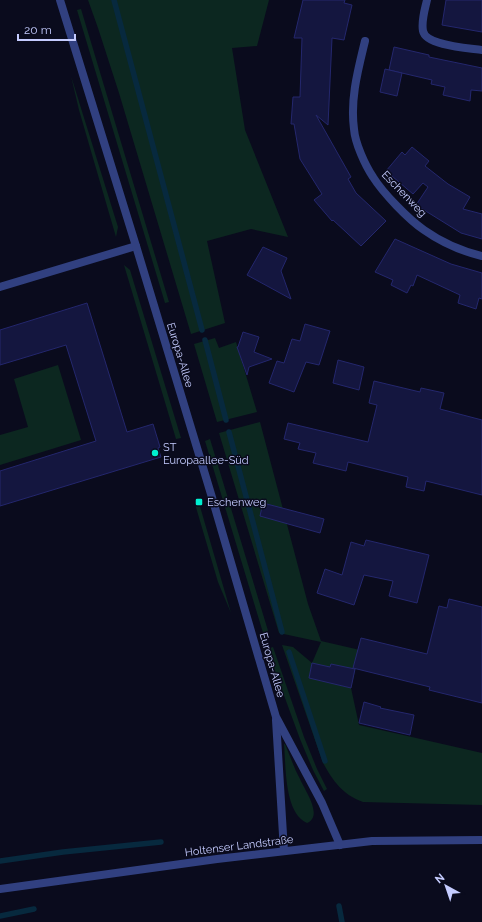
<svg xmlns="http://www.w3.org/2000/svg" width="482" height="922" font-family="Raleway,sans-serif">
<rect width="100%" height="100%" fill="#0a0b1d"/>
<g fill="#0c2720">
<polygon points="88,0 269,0 257,46 232,48 245,130 288,237 251,229 207,241 225,323 191,334 119,93 98,28"/>
<polygon points="81,9 169,302 165,303 77,10"/>
<polygon points="71,76 118,227 116,237 79,110"/>
<polygon points="124,265 130,270 181,438 176,439"/>
<polygon points="215,338 219,348 236,342 257,412 217,422 194,344"/>
<polygon points="58,365 81,440 0,465 0,435 28,427 14,379"/>
<path d="M 260,422 L 308,604 L 321,641 L 360,650 L 351,688 L 359,725 L 482,753 L 482,805 L 363,802 C 343,795 333,781 323,763 L 282,645 L 293,647 L 312,663 L 321,642 L 279,633 L 219,433 Z"/>
<polygon points="210,439 269,634 264,636 205,441"/>
<polygon points="199,503 231,613 218,582 195,504"/>
<polygon points="273,647 304,737 317,769 327,789 324,791 313,770 300,739 267,649"/>
<path d="M 284,744 L 285,744 C 290,756 294,768 300,779 C 304,789 324,816 307,823 C 284,813 286,766 284,744 Z"/>
</g>
<g fill="none" stroke-linecap="round" stroke-linejoin="round">
<g stroke="#07293e" stroke-width="5.5">
<polyline points="114,0 202,330"/>
<polyline points="205,340 226,420"/>
<polyline points="229,432 282,632"/>
<polyline points="289,652 325,761"/>
<polyline points="0,861 63,852 161,842"/>
<polyline points="339,906 342,922"/>
<polyline points="0,916 34,909"/>
</g>
</g>
<g fill="#14163f" stroke="#24276d">
<polygon points="303,0 345,0 344,3 352,5 344,40 332,38 328,125 316,115 351,177 348,179 356,193 386,221 361,246 333,220 332,221 314,200 322,194 300,159 294,124 291,124 293,97 300,97 302,38 294,38"/>
<polygon points="446,0 482,0 482,32 442,25"/>
<polygon points="394,47 429,55 429,57 482,68 482,91 471,90 470,101 443,95 445,87 431,84 432,80 389,70"/>
<polygon points="385,69 402,73 397,96 380,92"/>
<polygon points="412,147 429,161 425,166 448,184 470,197 463,209 482,214 482,239 461,233 416,205 428,187 423,183 413,194 386,171 402,152 405,155"/>
<polygon points="395,239 451,264 482,273 482,299 479,298 476,309 458,303 460,295 417,275 413,286 411,285 407,293 391,285 393,280 375,272"/>
<polygon points="263,247 287,258 281,271 291,299 247,275"/>
<polygon points="87,303 127,432 153,424 160,447 158,448 161,457 0,506 0,471 96,441 66,345 0,365 0,330"/>
<polygon points="305,324 330,331 319,365 306,362 294,392 269,383 277,361 284,363 292,339 300,341"/>
<polygon points="243,332 259,337 254,352 272,359 249,367 247,375 237,347 238,347"/>
<polygon points="338,360 364,367 359,390 333,383"/>
<polygon points="374,381 420,392 421,388 444,393 440,409 482,420 482,495 426,481 424,491 406,487 408,477 348,462 346,471 313,463 316,453 298,449 300,443 284,439 288,423 368,442 377,405 369,403"/>
<polygon points="263,503 324,519 320,533 260,516"/>
<polygon points="366,540 429,555 417,603 389,596 393,581 364,575 354,605 317,593 325,569 342,575 351,542 364,546"/>
<polygon points="449,599 482,607 482,703 429,690 430,687 353,668 361,638 427,654 439,606 447,608"/>
<polygon points="312,663 330,667 331,664 355,669 351,688 309,678"/>
<polygon points="364,702 381,707 380,708 414,715 410,735 359,723"/>
</g>
<g fill="none" stroke-linecap="round" stroke-linejoin="round">
<polyline stroke="#314080" stroke-width="8" points="0,287 136,246"/>
<g stroke="#314080" stroke-width="8">
<polyline points="60,0 136,246 211,494 276,717 322,803 340,845"/>
<path d="M 427,0 C 425,9 421,21 423,31 C 426,46 469,48 482,50"/>
<path d="M 365,41 C 358,70 350,99 354,129 C 355,143 365,165 373,177 C 383,193 408,219 424,230 C 441,242 461,251 482,256"/>
<polyline points="276,720 284,851"/>
</g>
<polyline stroke="#314080" stroke-width="8" points="0,889 217,859 372,841 482,840"/>
</g>
<g fill="#00f0d0" stroke="#0a0b1d" stroke-width="1.5">
<circle cx="155" cy="453" r="4"/>
<rect x="195" y="498" width="8" height="8" rx="2"/>
</g>
<g text-anchor="middle" dominant-baseline="central" stroke-width="3" stroke-linejoin="round" paint-order="stroke">
<g font-size="11" fill="#c5ccff" stroke="#0a0b1d">
<text transform="translate(404 194) rotate(46)">Eschenweg</text>
<text transform="translate(180 355) rotate(73)">Europa-Allee</text>
<text transform="translate(272 665) rotate(74)">Europa-Allee</text>
<text transform="translate(239 846) rotate(-7)">Holtenser Landstraße</text>
</g>
<g font-size="11" fill="#c5ccff" stroke="#0a0b1d" text-anchor="start">
<text x="163" y="447">ST<tspan x="163" dy="13">Europaallee-Süd</tspan></text>
<text x="207" y="502">Eschenweg</text>
</g>
</g>
<g transform="translate(446 886) rotate(320)" stroke="#0a0b1d" stroke-width="3" paint-order="stroke">
<path d="M0-3L7 15L0 10L-7 15Z" fill="#c5ccff"/>
<text y="-6" font-size="11" font-weight="bold" text-anchor="middle" fill="#c5ccff">N</text>
</g>
<path d="M18 34v6h57v-6" fill="none" stroke="#c5ccff" stroke-width="2"/>
<text x="24" y="34" font-size="12" fill="#c5ccff" stroke="#0a0b1d" stroke-width="3" paint-order="stroke">20 m</text>
</svg>
